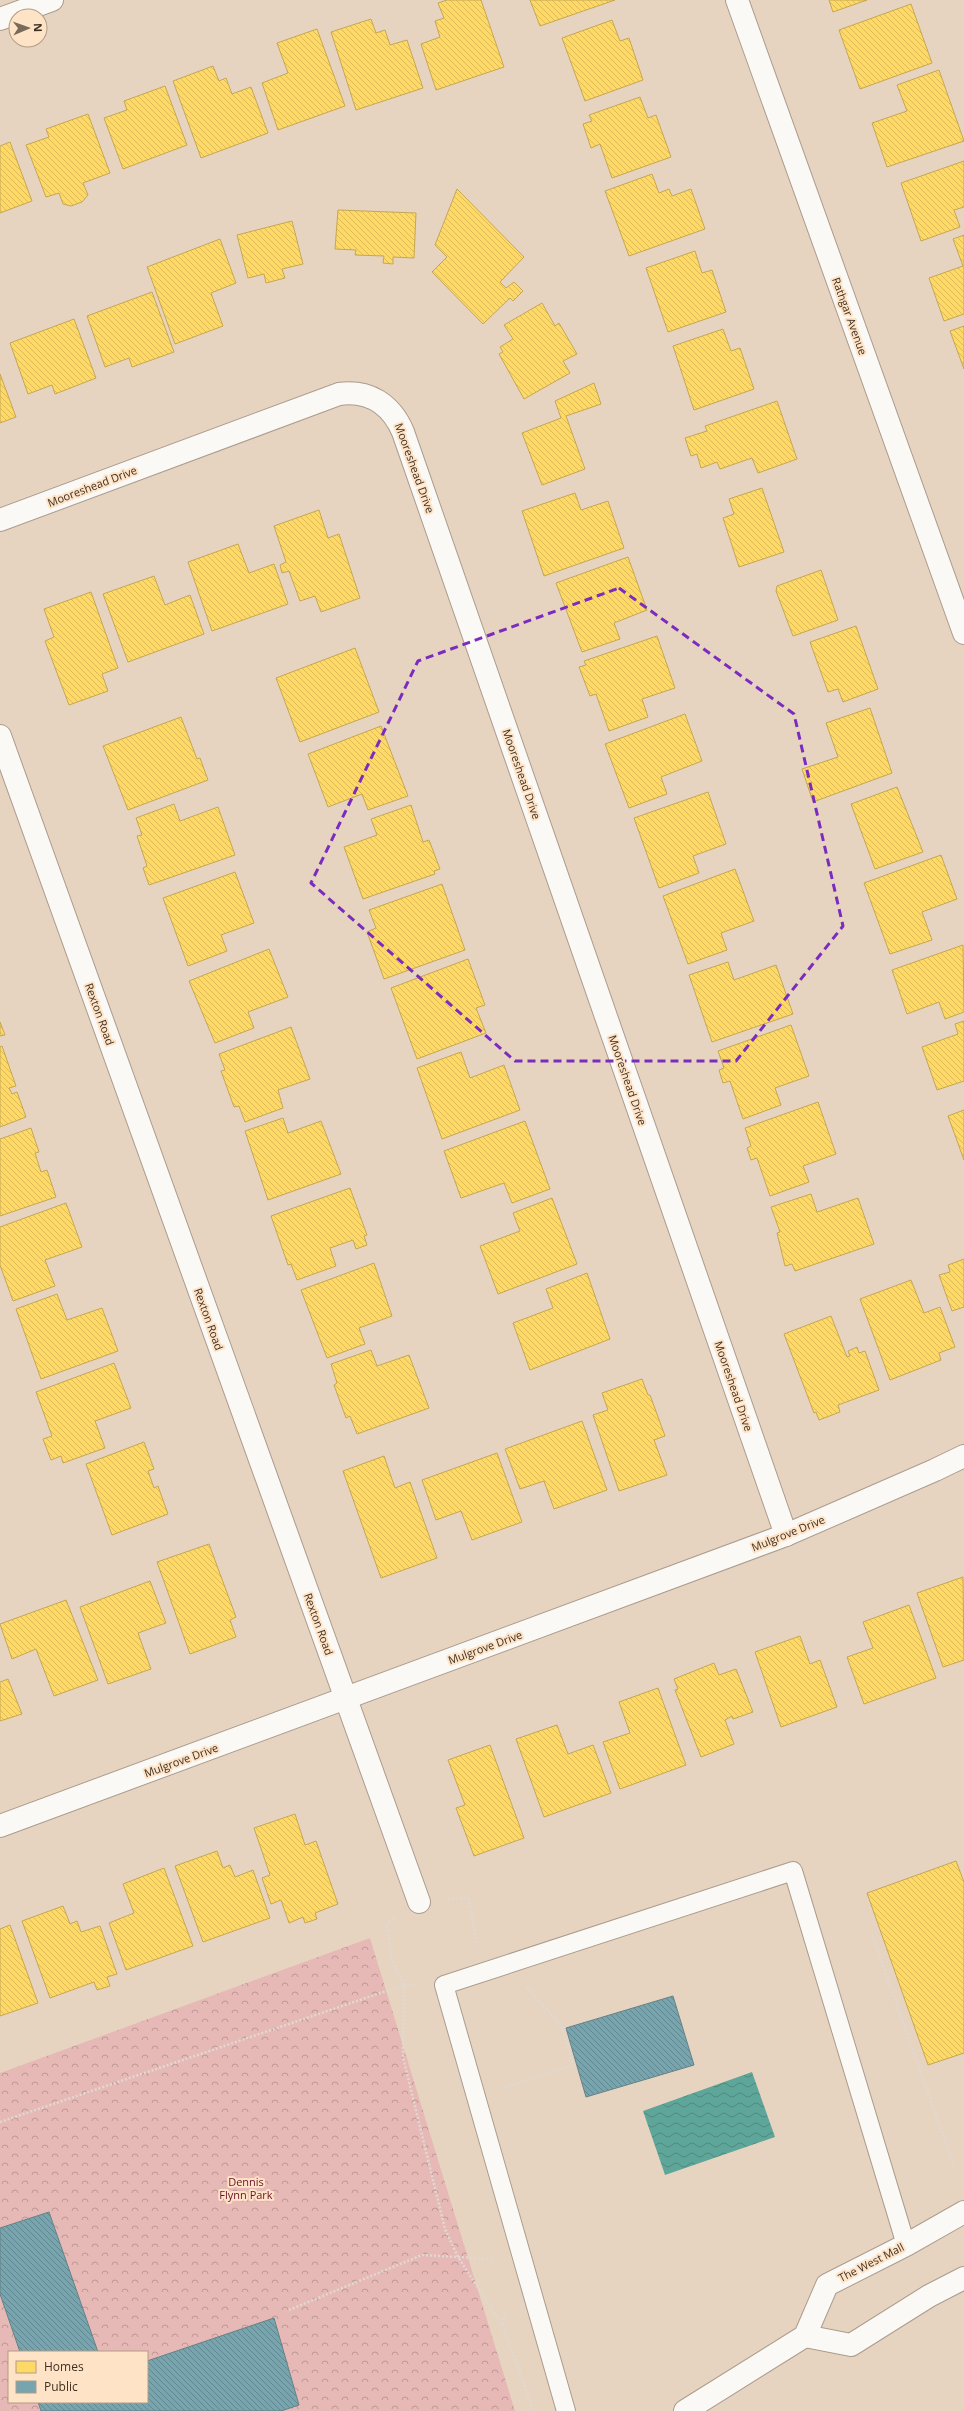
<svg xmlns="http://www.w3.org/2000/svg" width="964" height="2411" font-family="'Open Sans',sans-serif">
<defs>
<pattern id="forest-crowns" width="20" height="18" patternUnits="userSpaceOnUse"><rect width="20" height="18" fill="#e7b9b6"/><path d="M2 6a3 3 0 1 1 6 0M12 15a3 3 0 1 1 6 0" fill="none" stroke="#bd9794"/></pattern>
<pattern id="water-waves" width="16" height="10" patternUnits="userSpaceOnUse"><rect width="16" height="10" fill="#5fa69a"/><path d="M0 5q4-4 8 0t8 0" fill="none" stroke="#50887d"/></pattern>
<pattern id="homes-back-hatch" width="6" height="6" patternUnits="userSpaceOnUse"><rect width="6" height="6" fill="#ffd966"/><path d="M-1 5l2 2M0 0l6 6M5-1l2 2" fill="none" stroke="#dcbb58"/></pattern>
<pattern id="public-back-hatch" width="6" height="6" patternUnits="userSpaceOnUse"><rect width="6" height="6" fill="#76a5af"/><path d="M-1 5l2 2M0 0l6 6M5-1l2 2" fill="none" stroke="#62878e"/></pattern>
</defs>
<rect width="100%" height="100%" fill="#e7d4c0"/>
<path fill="url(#forest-crowns)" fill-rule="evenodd" d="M 370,1938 L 515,2411 L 0,2411 L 0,2073 ZM 9,2352 L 147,2352 L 147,2402 L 9,2402 Z"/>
<polygon fill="url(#water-waves)" points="752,2072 775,2137 665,2175 643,2111"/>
<g fill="url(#homes-back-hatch)" stroke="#c5a752">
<polygon points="447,0 481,0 504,67 436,90 421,44 440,37 435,21 444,18 438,3"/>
<polygon points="530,0 615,0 540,26"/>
<polygon points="829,0 867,0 833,12"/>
<polygon points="911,4 932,63 860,89 839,30"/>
<polygon points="371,19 376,33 385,30 390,45 407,40 423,88 356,110 331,32"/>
<polygon points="612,20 620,41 629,38 643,80 585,101 562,38"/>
<polygon points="317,29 345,106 278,130 262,83 288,73 277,43"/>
<polygon points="213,66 219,81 226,78 232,94 251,87 268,133 201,158 173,81"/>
<polygon points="939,70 964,141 887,167 872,123 907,111 897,85"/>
<polygon points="165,86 187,145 123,169 104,118 127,110 124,101"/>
<polygon points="640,97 648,118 656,115 671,157 612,178 600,144 591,148 583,124 592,121 589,115"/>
<polygon points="88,114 110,173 83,183 88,195 82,202 71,206 63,204 59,193 46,197 26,145 49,137 46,129"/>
<polygon points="10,142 32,201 0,213 0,146"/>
<polygon points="964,161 964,207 954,210 960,227 921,241 901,183"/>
<polygon points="652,174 659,193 669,189 672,196 691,189 705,229 629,256 605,191"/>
<polygon points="457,189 524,257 500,282 506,288 514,282 523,291 513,301 510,298 483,324 432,272 447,257 435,245"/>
<polygon points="338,210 416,213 414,258 393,257 393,264 383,263 384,256 355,255 356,250 335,249"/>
<polygon points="292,221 303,264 282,269 285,278 266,283 264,274 248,278 237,235"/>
<polygon points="964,235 964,314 944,321 929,278 963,266 953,239"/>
<polygon points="220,239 236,283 211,293 223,326 175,344 147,267"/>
<polygon points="695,251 702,273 712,270 726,312 668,332 646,268"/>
<polygon points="152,292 174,352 132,367 129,358 105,367 87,316"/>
<polygon points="542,303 555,326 559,323 577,354 563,361 570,373 524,399 499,354 503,352 500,347 513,339 504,325"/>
<polygon points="74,319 96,378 55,394 52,385 28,394 10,343"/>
<polygon points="964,326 964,369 950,331"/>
<polygon points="723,329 731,351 740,348 754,389 694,410 673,346"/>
<polygon points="0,374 16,417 0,423"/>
<polygon points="594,383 601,404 566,416 585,469 542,485 522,433 561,418 555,401"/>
<polygon points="777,401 797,459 758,473 752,458 720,469 717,462 701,468 697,454 691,456 685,438 707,431 705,426"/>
<polygon points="762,488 784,552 739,567 723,518 734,514 729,499"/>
<polygon points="575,493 581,510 608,501 624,548 544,576 522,511"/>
<polygon points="319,510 328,538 339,534 360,598 321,612 315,596 300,601 289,571 282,573 280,565 286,562 274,526"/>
<polygon points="238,544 249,573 274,564 288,604 212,631 188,562"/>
<polygon points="628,557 647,610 614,623 620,639 582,652 556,583"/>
<polygon points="821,570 838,620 793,636 776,591 777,586"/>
<polygon points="154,576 165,605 190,595 204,634 128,662 103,594"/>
<polygon points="91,592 118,668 102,674 108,691 69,705 45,641 54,637 44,609"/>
<polygon points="856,626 878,689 843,702 838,689 828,692 810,642"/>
<polygon points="657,636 675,688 642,699 648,717 609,731 596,694 590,696 579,667 586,665 584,661"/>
<polygon points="355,648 379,712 300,742 276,678"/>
<polygon points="870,708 892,773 813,802 802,769 838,757 826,723"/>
<polygon points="685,714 702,761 661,777 667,794 629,808 605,744"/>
<polygon points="181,717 197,759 200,758 208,780 128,810 103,746"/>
<polygon points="381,726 408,796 368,810 362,794 328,807 308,754"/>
<polygon points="897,787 923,852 875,869 851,804"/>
<polygon points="708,792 726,844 693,856 699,873 659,888 634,818"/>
<polygon points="174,804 180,821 218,807 235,855 149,885 143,868 147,866 137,836 142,835 136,818"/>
<polygon points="411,805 423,842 429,840 440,869 434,871 435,874 363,899 344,847 377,835 371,819"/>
<polygon points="941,855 957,899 922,912 932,940 890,954 864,883"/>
<polygon points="735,869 754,921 721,933 727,950 688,964 663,896"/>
<polygon points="235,872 254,923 221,935 227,951 188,966 163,898"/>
<polygon points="442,884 465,950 384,979 367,932 376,928 369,910"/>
<polygon points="963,945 964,1012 945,1019 939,1002 907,1014 892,970"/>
<polygon points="269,949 288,997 248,1012 254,1028 215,1043 189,981"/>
<polygon points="468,959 485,1005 476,1008 486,1033 417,1059 391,988"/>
<polygon points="728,962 734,980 776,965 793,1014 712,1042 689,975"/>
<polygon points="964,1021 964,1081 937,1090 922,1047 958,1034 955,1024"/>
<polygon points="0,1022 5,1035 0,1036"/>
<polygon points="791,1025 809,1076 775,1088 781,1105 743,1119 730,1081 723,1083 719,1070 724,1068 718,1051"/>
<polygon points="291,1027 310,1079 278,1090 283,1108 245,1122 239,1106 234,1107 221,1071 225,1070 219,1054"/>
<polygon points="2,1046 16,1086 9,1088 12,1094 17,1092 26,1117 0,1127 0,1047"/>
<polygon points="461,1052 470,1078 504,1065 520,1110 442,1139 417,1068"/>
<polygon points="818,1102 836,1154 803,1166 809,1182 770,1196 757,1158 751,1160 747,1148 751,1146 745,1128"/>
<polygon points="964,1110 964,1160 948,1116"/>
<polygon points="283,1118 288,1133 321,1121 341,1174 268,1200 245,1131"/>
<polygon points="525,1121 550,1189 512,1203 504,1183 461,1198 444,1151"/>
<polygon points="31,1128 39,1152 35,1153 41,1172 47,1170 56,1197 0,1216 0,1139"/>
<polygon points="350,1188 367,1235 364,1236 367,1245 356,1249 353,1240 330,1248 336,1266 297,1280 291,1264 288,1265 271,1216"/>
<polygon points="811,1194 817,1212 858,1198 874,1244 795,1271 792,1264 785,1266 777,1233 780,1232 771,1207"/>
<polygon points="552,1198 577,1264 498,1294 480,1246 520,1231 513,1213"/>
<polygon points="66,1203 82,1247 45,1260 55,1286 13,1301 0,1265 0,1227"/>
<polygon points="964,1259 964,1307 952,1311 939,1275 950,1272 948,1265"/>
<polygon points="374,1263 392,1316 359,1328 365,1344 327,1358 301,1290"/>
<polygon points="587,1273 610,1339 530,1370 513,1323 553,1308 546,1289"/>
<polygon points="911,1280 924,1313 940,1307 955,1347 939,1353 941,1360 890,1380 860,1299"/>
<polygon points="57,1294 67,1320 102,1308 118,1351 41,1379 16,1309"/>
<polygon points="831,1316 847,1357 850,1356 848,1351 857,1347 859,1353 865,1351 879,1390 838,1405 840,1412 819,1420 816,1412 814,1413 784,1334"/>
<polygon points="371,1350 377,1366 409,1355 429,1408 357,1434 350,1416 346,1418 334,1385 337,1383 331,1364"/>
<polygon points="114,1363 131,1408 95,1421 105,1448 63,1463 61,1456 51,1460 43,1439 52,1436 36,1392"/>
<polygon points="642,1379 648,1395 650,1395 665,1436 654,1440 667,1475 619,1491 593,1415 608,1410 602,1393"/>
<polygon points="582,1421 607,1490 554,1509 544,1481 520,1489 505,1449"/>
<polygon points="144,1442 154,1469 148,1471 154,1488 158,1486 168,1514 112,1535 86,1464"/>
<polygon points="497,1453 522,1522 472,1540 461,1511 436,1520 422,1480"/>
<polygon points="384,1456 395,1488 410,1482 437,1558 381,1578 343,1471"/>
<polygon points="209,1544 236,1617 230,1620 236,1637 190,1654 157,1562"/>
<polygon points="963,1577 964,1660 943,1667 917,1593"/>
<polygon points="150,1581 166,1623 138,1633 151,1669 108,1684 80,1607"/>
<polygon points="66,1600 98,1680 54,1696 36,1649 12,1659 0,1624"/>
<polygon points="909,1605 936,1678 864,1704 847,1657 873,1648 863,1622"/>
<polygon points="800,1636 810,1664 820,1660 837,1707 781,1727 755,1652"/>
<polygon points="714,1663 719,1675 736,1669 753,1712 733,1719 732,1716 725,1720 734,1744 701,1757 675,1690 678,1689 674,1679"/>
<polygon points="8,1679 22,1714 0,1721 0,1682"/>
<polygon points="658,1688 686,1765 620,1789 603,1742 630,1733 619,1702"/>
<polygon points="557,1725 568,1754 593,1745 611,1793 544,1817 516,1739"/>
<polygon points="490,1745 524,1838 474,1856 456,1808 465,1805 448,1760"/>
<polygon points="295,1814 305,1845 316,1841 338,1904 315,1913 317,1919 305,1923 303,1917 289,1923 281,1900 271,1904 262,1878 270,1875 254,1828"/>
<polygon points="217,1851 223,1868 230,1865 235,1877 253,1870 270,1918 203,1942 175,1866"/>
<polygon points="956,1861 964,1882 964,2053 928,2065 867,1893"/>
<polygon points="164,1868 193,1946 126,1970 109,1923 134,1913 123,1884"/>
<polygon points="63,1906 70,1924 77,1921 81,1932 100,1926 117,1974 107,1977 110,1986 97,1990 94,1982 50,1998 22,1921"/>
<polygon points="10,1925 38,2003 0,2016 0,1929"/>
</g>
<g fill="url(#public-back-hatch)" stroke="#658285">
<polygon points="673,1996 694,2065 586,2097 566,2028"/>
<polygon points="49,2212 98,2352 20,2352 0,2294 0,2228"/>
<polygon points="274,2318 299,2405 281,2411 41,2411 38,2402 147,2402 147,2361"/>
</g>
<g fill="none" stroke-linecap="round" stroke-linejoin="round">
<defs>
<polyline id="service" points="566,2411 444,1985 793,1871 906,2245"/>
<g id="minor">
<polyline points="737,0 964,633"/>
<path d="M 0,520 L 339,394 C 369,390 391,404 403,432 L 786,1535"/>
<polyline points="0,736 419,1902"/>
<polyline points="0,1826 786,1535 935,1470 964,1456"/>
</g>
<polyline id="tertiary" points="0,19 52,0"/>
<g id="secondary">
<polyline points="805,2336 851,2345 929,2296 964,2278"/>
<polyline points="685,2411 805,2336 827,2285 906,2245 964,2212"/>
</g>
</defs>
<use href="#service" stroke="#ab9c8d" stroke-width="20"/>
<use href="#minor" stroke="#ab9c8d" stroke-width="24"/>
<use href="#tertiary" stroke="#ab9c8d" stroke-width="24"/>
<use href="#secondary" stroke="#ab9c8d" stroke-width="24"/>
<g stroke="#dfd9d2" stroke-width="2.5" stroke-dasharray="2 2" stroke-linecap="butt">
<polyline points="448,1899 468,1898 477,1944"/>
<polyline points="394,1918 386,1924 392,1960 404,1985 403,2057 445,2229 458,2257 502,2325 507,2310"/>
<polyline points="872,1935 954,2166"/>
<polyline points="503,2088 573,2065 561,2025 526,1987"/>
<polyline points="0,2122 404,1985 415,1985"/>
<polyline points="289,2310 422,2255 493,2259"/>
<polyline points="502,2325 531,2403 530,2411"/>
</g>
<use href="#service" stroke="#fbf9f6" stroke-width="18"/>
<use href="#minor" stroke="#fbf9f6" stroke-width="22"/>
<use href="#tertiary" stroke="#fbf9f6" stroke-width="22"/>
<use href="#secondary" stroke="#fbf9f6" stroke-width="22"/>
</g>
<path fill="none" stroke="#7b2cbf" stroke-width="3" stroke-dasharray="8 5" stroke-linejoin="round" d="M 619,588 L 794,714 L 843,926 L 736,1061 L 515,1061 L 311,883 L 418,661 Z"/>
<g text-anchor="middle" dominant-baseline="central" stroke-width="4" stroke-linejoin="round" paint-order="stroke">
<g font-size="11" fill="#3e3123" stroke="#ffe3c6">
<text transform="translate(850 316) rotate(70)">Rathgar Avenue</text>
<text transform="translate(415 468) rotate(70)">Mooreshead Drive</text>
<text transform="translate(92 486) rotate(-21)">Mooreshead Drive</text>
<text transform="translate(522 774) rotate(71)">Mooreshead Drive</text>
<text transform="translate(100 1014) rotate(70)">Rexton Road</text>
<text transform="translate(628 1080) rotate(71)">Mooreshead Drive</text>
<text transform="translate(209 1319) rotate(70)">Rexton Road</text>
<text transform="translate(734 1386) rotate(71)">Mooreshead Drive</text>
<text transform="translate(788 1533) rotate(-22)">Mulgrove Drive</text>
<text transform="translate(319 1624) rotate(70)">Rexton Road</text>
<text transform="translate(485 1647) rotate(-20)">Mulgrove Drive</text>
<text transform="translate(181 1760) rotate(-20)">Mulgrove Drive</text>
<text transform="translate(871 2262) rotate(-27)">The West Mall</text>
</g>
<g font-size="11" fill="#6b102e" stroke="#ffe3c6">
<text x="246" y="2181">Dennis<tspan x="246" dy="13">Flynn Park</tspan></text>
</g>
</g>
<rect x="8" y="2351" width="140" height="52" fill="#ffe3c6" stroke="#b29c85"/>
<rect x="16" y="2361" width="20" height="12" fill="#ffd966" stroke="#b29c85"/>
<text x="44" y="2371" font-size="12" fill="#3e3123">Homes</text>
<rect x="16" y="2381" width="20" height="12" fill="#76a5af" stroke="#b29c85"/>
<text x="44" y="2391" font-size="12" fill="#3e3123">Public</text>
<g transform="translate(28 28) rotate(88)"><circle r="19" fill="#ffe3c6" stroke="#b29c85"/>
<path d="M0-3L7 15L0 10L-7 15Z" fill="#796a5a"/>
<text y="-6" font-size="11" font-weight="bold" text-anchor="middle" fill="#3e3123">N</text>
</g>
</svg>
